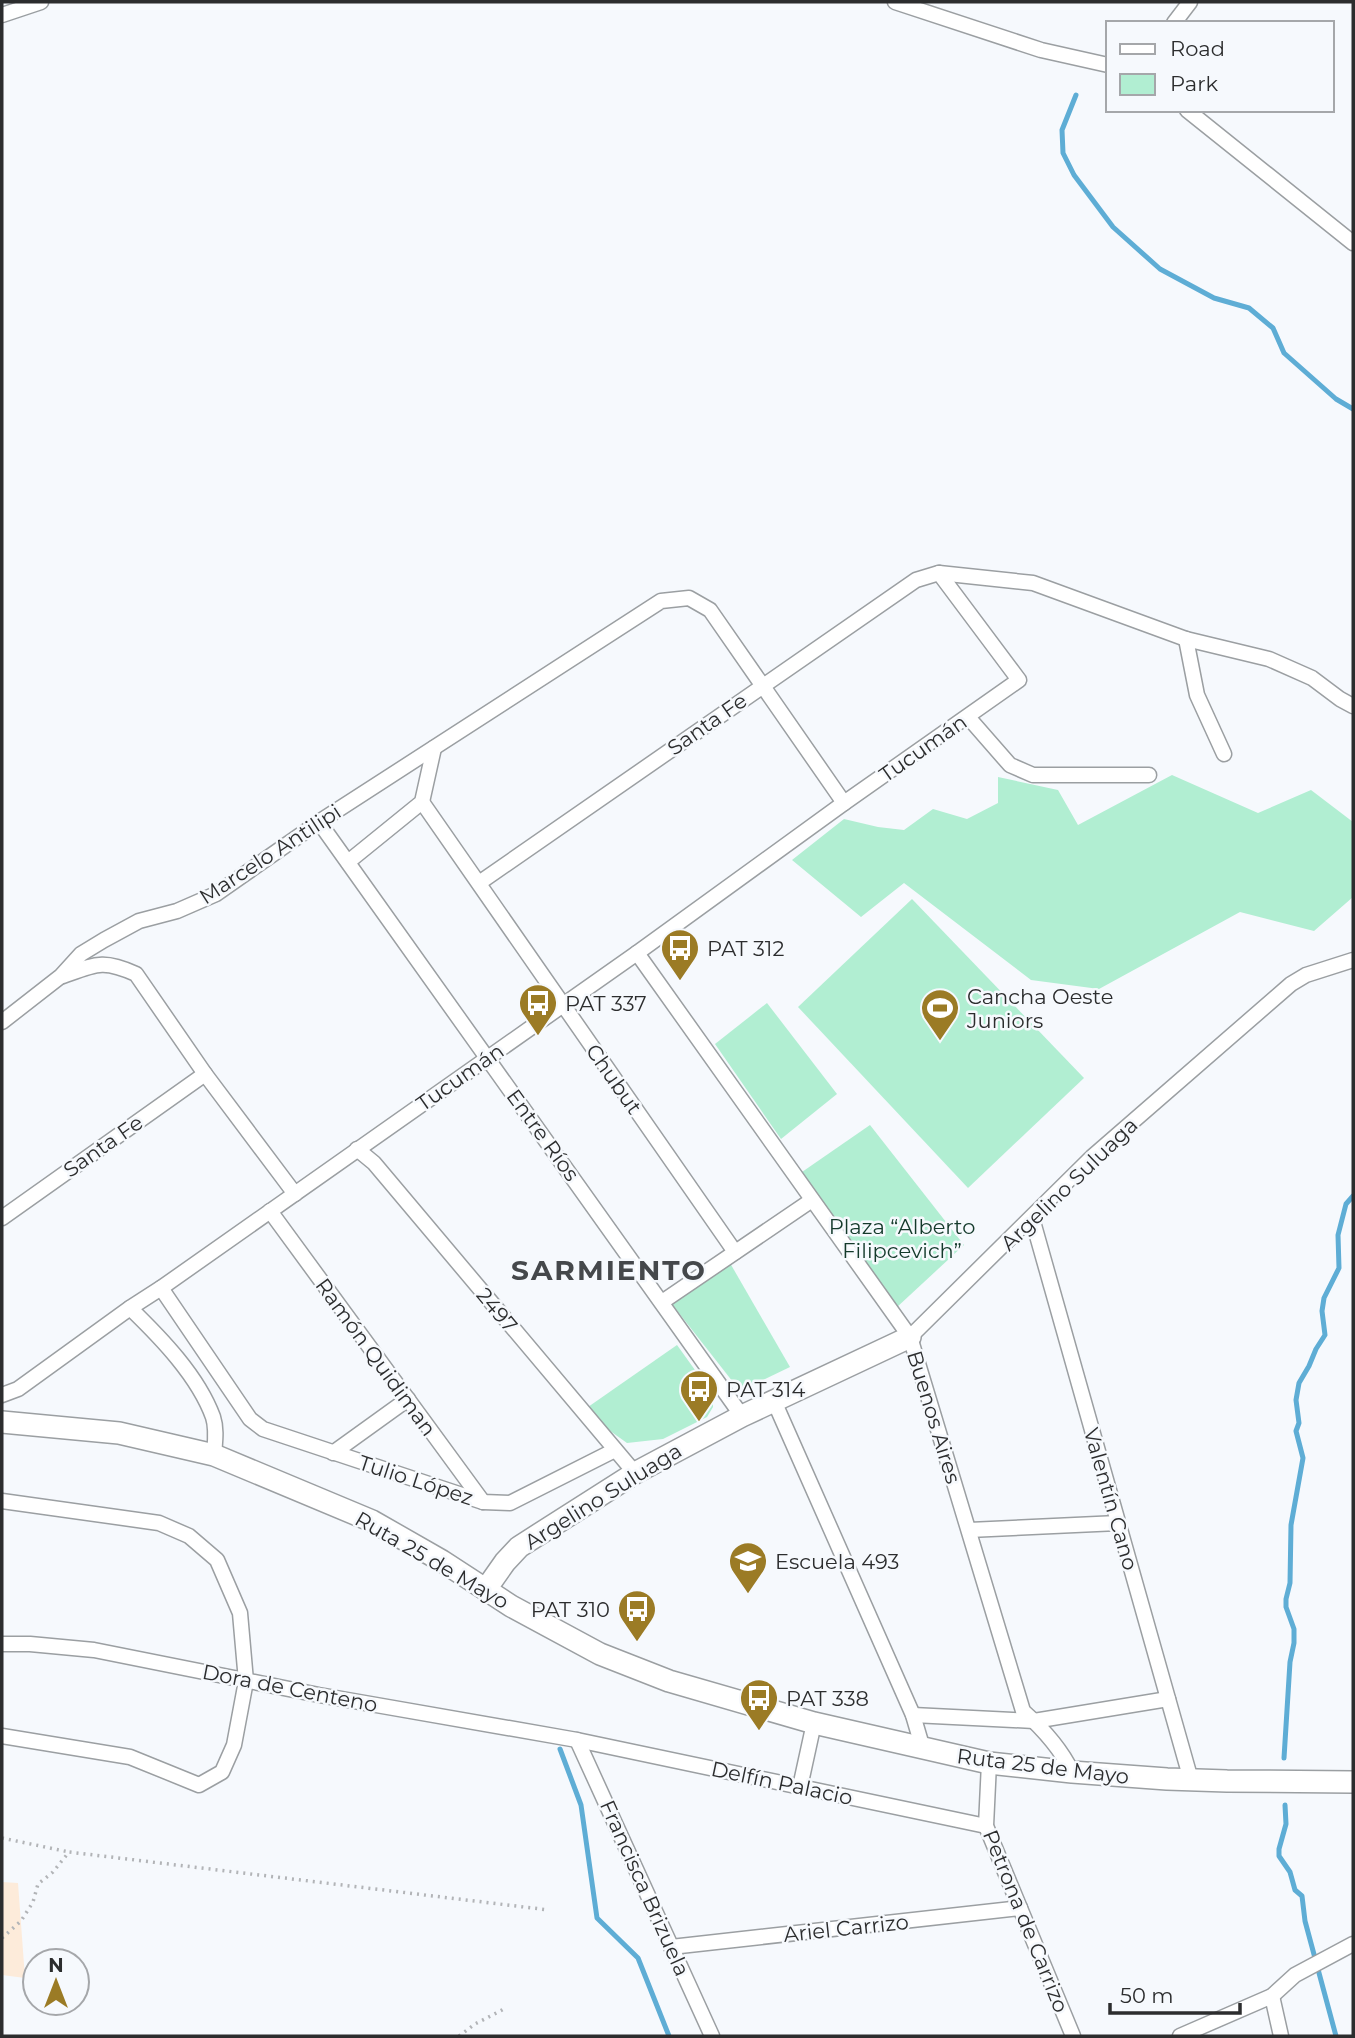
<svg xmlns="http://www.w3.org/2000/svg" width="1355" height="2038" font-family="Montserrat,sans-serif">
<rect width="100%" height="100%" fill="#f6f9fd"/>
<polygon fill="#fdebda" points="2,1882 18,1883 25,1978 2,1975"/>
<g fill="#b1eed2">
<polygon points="1172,775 1258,813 1311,790 1353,822 1353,897 1314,931 1240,912 1099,989 1031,980 904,883 861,917 792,860 844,819 878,827 904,830 933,809 967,819 998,803 998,777 1058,790 1078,825"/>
<polygon points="912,899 1084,1078 968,1188 798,1007"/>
<polygon points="767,1003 837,1094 781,1139 715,1044"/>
<polygon points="870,1125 964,1245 896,1308 802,1172"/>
<polygon points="730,1263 790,1367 740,1391 671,1303"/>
<polygon points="677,1345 713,1395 713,1407 707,1417 663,1439 627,1443 599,1423 588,1407"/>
</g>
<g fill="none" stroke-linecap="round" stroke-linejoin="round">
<g stroke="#5eadd5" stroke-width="5">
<polyline points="1076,95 1062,130 1063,153 1074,175 1113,227 1160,269 1214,298 1249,308 1273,328 1284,353 1336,399 1353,409"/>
<polyline points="560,1749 581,1805 597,1918 638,1958 669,2036"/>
<polyline points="1284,1758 1290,1662 1294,1643 1294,1629 1286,1607 1286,1599 1290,1583 1291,1525 1303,1458 1296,1431 1299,1423 1296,1400 1299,1383 1309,1366 1316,1349 1325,1335 1322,1311 1324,1298 1339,1268 1338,1235 1346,1204 1353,1196"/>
<polyline points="1285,1805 1286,1824 1279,1849 1279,1856 1290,1872 1295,1890 1302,1896 1305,1921 1336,2036"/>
</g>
<defs>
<g id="street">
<polyline points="895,2 1041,50 1108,65"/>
<polyline points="2,15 41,2"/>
<polyline points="1174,23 1190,2"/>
<polyline points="1187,110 1353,243"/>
<polyline points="1186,639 1197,695 1224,754"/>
<polyline points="968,717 1010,765 1033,775 1149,775"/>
<polyline points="422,802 735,1252"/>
<polyline points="319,822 742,1416"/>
<polyline points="348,862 422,802 434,748"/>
<polyline points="479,883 916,580 939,573 1033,583 1186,639 1269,659 1312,678 1340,699 1353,706"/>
<path d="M 637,953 L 910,1337 L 1023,1711 C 1042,1728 1061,1749 1072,1772"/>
<path d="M 63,976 C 96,964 103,959 136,974 L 205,1074 L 295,1194"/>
<polyline points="2,1022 61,976 81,954 104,940 139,921 177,911 216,894 319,822 661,601 689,598 710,610 844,803"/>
<polyline points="357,1149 374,1163 635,1473"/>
<polyline points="270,1211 483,1502"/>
<polyline points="2,1218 205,1074"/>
<polyline points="1032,1218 1191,1780"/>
<polyline points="161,1288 250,1419 263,1429 483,1502 510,1503 615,1450"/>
<polyline points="662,1302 812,1200"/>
<path d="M 130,1308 C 161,1338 198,1376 213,1417 C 217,1429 215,1442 214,1455"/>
<polyline points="910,1337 1092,1157 1291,984 1306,975 1353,960"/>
<polyline points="2,1395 18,1389 130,1308 161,1288 637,953 844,803 1019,680 939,573"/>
<polyline points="774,1401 913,1715 923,1749"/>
<polyline points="333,1453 408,1399"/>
<polyline points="2,1501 159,1523 189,1536 217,1560 240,1613 246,1681 234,1745 222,1772 199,1785 130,1757 2,1736"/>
<polyline points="969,1530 1118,1523"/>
<polyline points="2,1644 30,1644 94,1650 319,1695 577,1740 986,1826"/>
<polyline points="913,1715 1034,1721 1168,1699"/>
<polyline points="577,1740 712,2036"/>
<polyline points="989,1763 986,1826 1073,2036"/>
<polyline points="800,1787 814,1723"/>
<polyline points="671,1947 1020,1908"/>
<polyline points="1272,1996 1281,2036"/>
<polyline points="1180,2036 1272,1996 1295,1975 1353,1944"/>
</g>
<g id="secondary">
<polyline points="2,1422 119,1433 214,1455 372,1521 442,1561 511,1606 600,1654 669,1681 814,1723 989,1763 1072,1772 1167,1779 1227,1781 1353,1782"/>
<polyline points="486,1589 505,1562 519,1547 635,1473 742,1416 910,1337"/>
</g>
</defs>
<use href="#street" stroke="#9b9fa2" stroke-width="17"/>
<use href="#secondary" stroke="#9b9fa2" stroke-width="24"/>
<g stroke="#b2b4b7" stroke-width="3.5" stroke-dasharray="2 5" stroke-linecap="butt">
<polyline points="2,1838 69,1852"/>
<polyline points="2,1938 21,1921 33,1902 38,1884 53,1872 69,1852 549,1910"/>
<polyline points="459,2036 475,2024 504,2009"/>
</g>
<use href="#street" stroke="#fff" stroke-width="14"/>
<use href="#secondary" stroke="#fff" stroke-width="21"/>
</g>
<defs>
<symbol id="bus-pin" viewBox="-11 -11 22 30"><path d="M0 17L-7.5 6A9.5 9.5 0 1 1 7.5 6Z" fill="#9b7b25" stroke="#f6f9fd"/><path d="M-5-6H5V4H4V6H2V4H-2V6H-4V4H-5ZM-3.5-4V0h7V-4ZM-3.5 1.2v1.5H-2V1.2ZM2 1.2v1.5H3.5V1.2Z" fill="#fff"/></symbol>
<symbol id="stadium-pin" viewBox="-11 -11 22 30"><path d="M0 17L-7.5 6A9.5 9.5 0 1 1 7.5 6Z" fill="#9b7b25" stroke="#f6f9fd"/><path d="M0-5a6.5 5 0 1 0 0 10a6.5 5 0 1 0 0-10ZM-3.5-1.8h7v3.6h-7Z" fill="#fff"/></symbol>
<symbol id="school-pin" viewBox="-11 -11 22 30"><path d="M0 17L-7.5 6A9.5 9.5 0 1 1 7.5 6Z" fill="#9b7b25" stroke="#f6f9fd"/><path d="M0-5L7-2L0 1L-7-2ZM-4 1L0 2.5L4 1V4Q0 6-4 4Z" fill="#fff"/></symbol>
</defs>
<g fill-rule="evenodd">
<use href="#bus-pin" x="658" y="926" width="44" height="60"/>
<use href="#bus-pin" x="516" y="981" width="44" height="60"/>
<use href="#stadium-pin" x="918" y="986" width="44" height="60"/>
<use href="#bus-pin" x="677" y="1367" width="44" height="60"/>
<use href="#school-pin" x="726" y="1539" width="44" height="60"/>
<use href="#bus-pin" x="615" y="1587" width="44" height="60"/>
<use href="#bus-pin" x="737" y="1676" width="44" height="60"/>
</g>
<g text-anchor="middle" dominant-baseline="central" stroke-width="5" stroke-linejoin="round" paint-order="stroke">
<g font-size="21" fill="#2c2d2e" stroke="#f6f9fd">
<text transform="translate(707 724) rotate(-35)">Santa Fe</text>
<text transform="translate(923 748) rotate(-35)">Tucumán</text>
<text transform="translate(270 854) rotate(-33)">Marcelo Antilipi</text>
<text transform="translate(460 1077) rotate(-35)">Tucumán</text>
<text transform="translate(614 1079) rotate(55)">Chubut</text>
<text transform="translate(543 1135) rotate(54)">Entre Ríos</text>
<text transform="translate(103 1146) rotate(-35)">Santa Fe</text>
<text transform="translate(1069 1184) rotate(-44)">Argelino Suluaga</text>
<text transform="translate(497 1310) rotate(50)">2497</text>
<text transform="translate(376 1357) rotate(54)">Ramón Quidiman</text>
<text transform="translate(934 1417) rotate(73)">Buenos Aires</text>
<text transform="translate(416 1480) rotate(18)">Tulio López</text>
<text transform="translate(603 1496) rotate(-32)">Argelino Suluaga</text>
<text transform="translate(1111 1499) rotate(74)">Valentín Cano</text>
<text transform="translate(432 1560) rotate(30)">Ruta 25 de Mayo</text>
<text transform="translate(290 1688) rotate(11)">Dora de Centeno</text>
<text transform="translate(1043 1766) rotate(7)">Ruta 25 de Mayo</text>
<text transform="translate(782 1783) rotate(12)">Delfín Palacio</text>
<text transform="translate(645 1888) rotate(66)">Francisca Brizuela</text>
<text transform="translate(1026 1921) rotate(68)">Petrona de Carrizo</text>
<text transform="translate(846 1928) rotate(-6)">Ariel Carrizo</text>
</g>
<g font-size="21" fill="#2c2d2e" stroke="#f6f9fd" text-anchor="start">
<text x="707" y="948">PAT 312</text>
<text x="967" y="996">Cancha Oeste<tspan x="967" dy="24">Juniors</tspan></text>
<text x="565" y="1003">PAT 337</text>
<text x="726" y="1389">PAT 314</text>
<text x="775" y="1561">Escuela 493</text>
<text x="610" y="1609" text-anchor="end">PAT 310</text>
<text x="786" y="1698">PAT 338</text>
</g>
<g font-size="21" fill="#143a2b" stroke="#f6f9fd">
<text x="902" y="1226">Plaza “Alberto<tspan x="902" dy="24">Filipcevich”</tspan></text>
</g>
<g font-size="28" font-weight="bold" letter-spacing="2" fill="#45484b" stroke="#f6f9fd">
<text x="609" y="1270">SARMIENTO</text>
</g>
</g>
<rect width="1355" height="2038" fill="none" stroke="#2c2d2e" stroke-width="7"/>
<rect x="1106" y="21" width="228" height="91" fill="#f6f9fd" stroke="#a5a7aa" stroke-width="2"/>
<rect x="1120" y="44" width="35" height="10" fill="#ffffff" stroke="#a5a7aa" stroke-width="2"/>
<text x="1170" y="56" font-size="21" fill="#2c2d2e">Road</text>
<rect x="1120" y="74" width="35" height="21" fill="#b1eed2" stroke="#a5a7aa" stroke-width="2"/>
<text x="1170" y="91" font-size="21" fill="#2c2d2e">Park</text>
<g transform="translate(56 1982)"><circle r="33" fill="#f6f9fd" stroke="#a5a7aa" stroke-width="2"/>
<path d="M0-5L12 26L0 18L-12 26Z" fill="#9b7b25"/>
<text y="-10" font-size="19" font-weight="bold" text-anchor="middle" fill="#2c2d2e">N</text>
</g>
<path d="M1110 2003v10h130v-10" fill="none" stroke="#2c2d2e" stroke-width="3.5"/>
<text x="1120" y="2003" font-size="21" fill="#2c2d2e" stroke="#f6f9fd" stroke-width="5" paint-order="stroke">50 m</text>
</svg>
